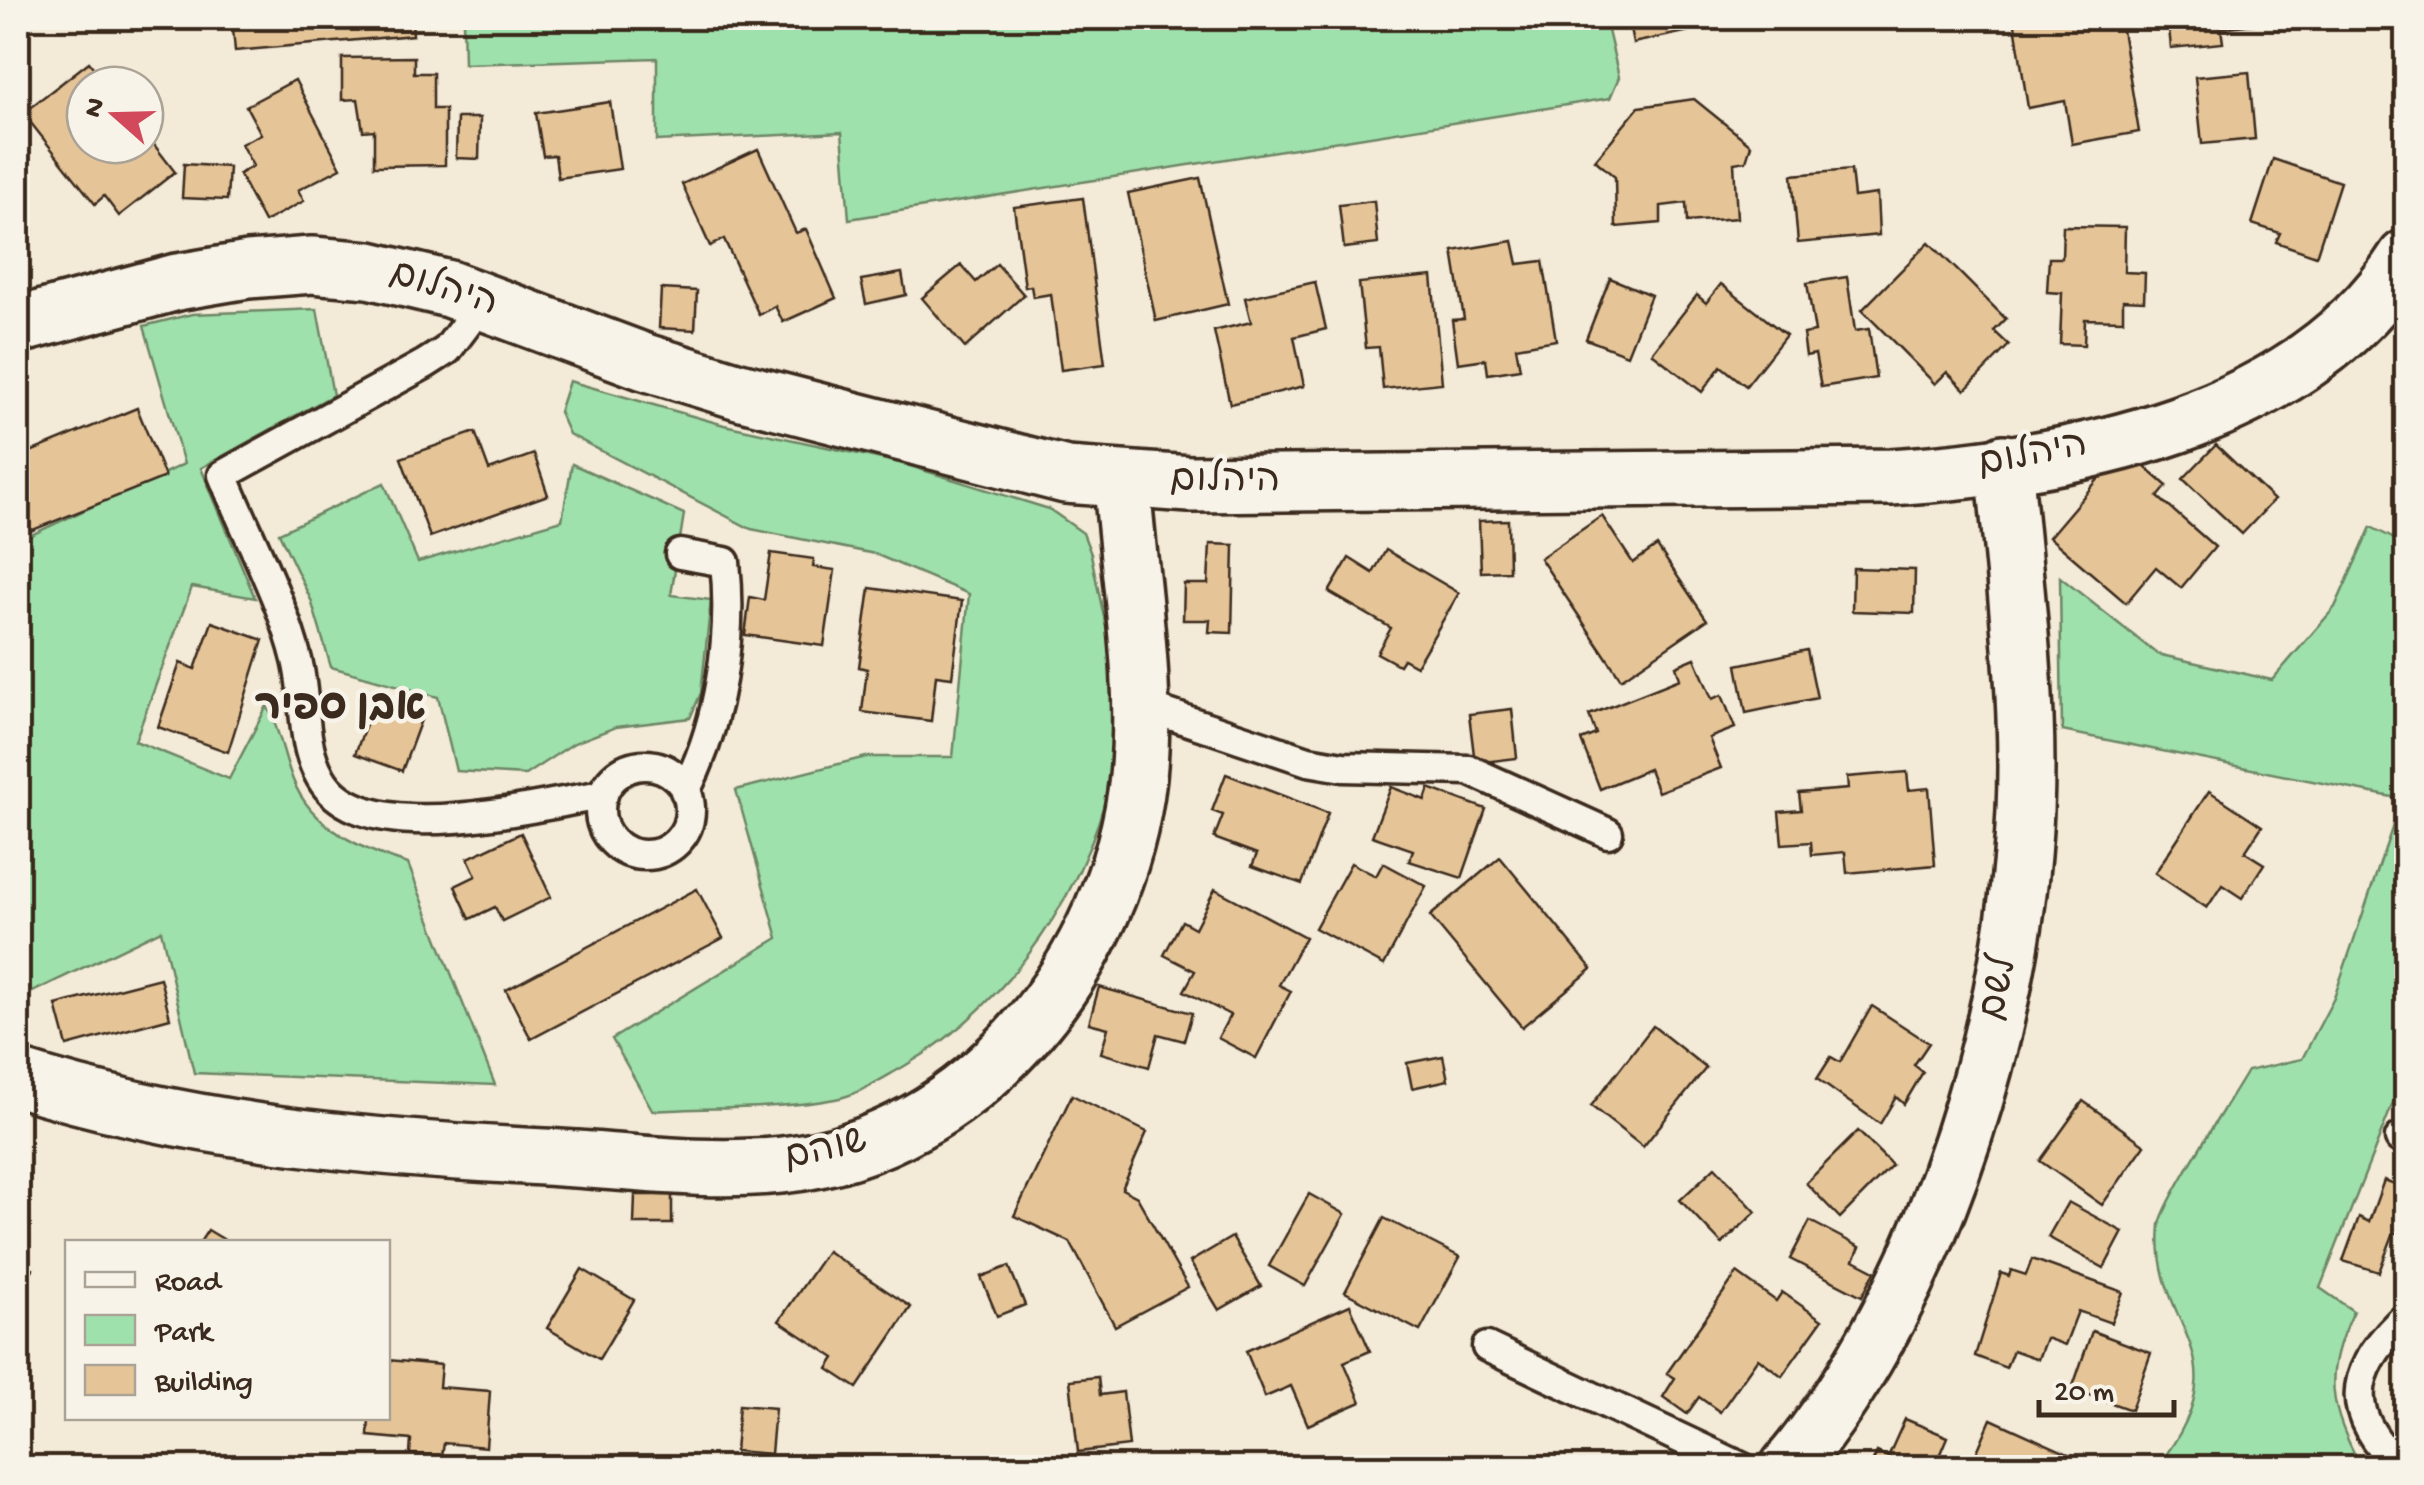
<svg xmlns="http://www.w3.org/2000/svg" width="2424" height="1485" font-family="'Gochi Hand','Playpen Sans Hebrew',sans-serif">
<rect width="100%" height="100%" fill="#f3ead8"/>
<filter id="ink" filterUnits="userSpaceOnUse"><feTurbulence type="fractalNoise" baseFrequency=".01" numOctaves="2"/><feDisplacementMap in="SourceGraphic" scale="20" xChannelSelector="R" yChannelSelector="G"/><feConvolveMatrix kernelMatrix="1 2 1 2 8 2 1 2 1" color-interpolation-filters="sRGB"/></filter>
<g filter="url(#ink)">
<g fill="#9fe1ac" stroke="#6d8665" stroke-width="2.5">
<polygon points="463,18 1605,18 1619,77 1610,98 849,219 842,132 657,141 657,58 464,64"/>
<path d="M 317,309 L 333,395 L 201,468 L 255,598 L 192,587 L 135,741 L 229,779 L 267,706 C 280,730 283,755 293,780 C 311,827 362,850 408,864 L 495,1085 L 194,1073 L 161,930 L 18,999 L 18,541 L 184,464 L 144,326 L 192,314 Z"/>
<path d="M 569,381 L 724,425 L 900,463 L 1049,509 L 1083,533 L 1091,554 C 1099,599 1120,677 1118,719 C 1112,857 1022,998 903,1067 C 883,1078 858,1095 835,1099 C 777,1110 713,1107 653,1111 L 612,1039 L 778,938 L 736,790 L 866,757 L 953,757 L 969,594 L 875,554 L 751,529 L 569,434 L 559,412 Z"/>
<polygon points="572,464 684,514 671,595 711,600 701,693 690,718 616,727 574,743 525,775 456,771 438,697 331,667 311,600 279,533 384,483 418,562 562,520"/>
<path d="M 2371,527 L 2406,545 L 2406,1070 L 2320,1288 L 2353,1311 C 2322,1377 2330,1407 2361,1467 L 2157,1467 C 2249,1350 2150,1330 2160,1225 C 2162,1204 2232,1097 2247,1071 L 2302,1059 L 2334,998 L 2402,799 L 2062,731 L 2060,577 L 2157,654 L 2272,680 L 2335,607 Z"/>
</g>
<g fill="#e5c598" stroke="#3b2a1e" stroke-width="2.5">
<polygon points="232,18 412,18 413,35 235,51"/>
<polygon points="1628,18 1751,18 1633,43"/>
<polygon points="2014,18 2120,18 2139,132 2072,144 2065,101 2028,108"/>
<polygon points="2168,18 2279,18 2279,21 2221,28 2223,43 2171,48"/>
<polygon points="414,57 414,73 433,73 433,109 445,109 445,165 374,166 374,130 363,131 358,99 342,100 342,58"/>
<polygon points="89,62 107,85 85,85 85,145 145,145 145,133 175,172 119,216 104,196 95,204 23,113"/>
<polygon points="2249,72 2255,139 2202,144 2195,77"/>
<polygon points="295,80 341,168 298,190 304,201 264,222 239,174 253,166 241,144 261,134 246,106"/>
<polygon points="1694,99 1751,145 1746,161 1734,163 1737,218 1687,222 1686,203 1661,206 1661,223 1616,227 1615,177 1595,160 1639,107"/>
<polygon points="610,102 620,169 558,178 555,155 543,156 536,113"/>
<polygon points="457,118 480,118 479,159 456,158"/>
<polygon points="758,149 796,233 806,229 836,298 783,322 775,306 759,315 724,239 710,246 682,184"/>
<polygon points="2273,159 2340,182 2316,256 2276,242 2280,233 2252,224"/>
<polygon points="184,164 229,167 227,200 182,198"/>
<polygon points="1851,170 1854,197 1877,194 1879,235 1798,243 1792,175"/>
<polygon points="1200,178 1228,304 1156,321 1128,193"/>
<polygon points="18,187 32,229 18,234"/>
<polygon points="1083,198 1105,364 1061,370 1051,294 1033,297 1031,286 1025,287 1014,207"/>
<polygon points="1374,201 1378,244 1344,248 1339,205"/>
<polygon points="2063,226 2125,227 2124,272 2145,273 2144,301 2123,300 2123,320 2085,319 2084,345 2060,344 2062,293 2047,292 2049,258 2062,258"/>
<polygon points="1513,241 1518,264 1543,261 1556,340 1516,347 1520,369 1488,374 1486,359 1458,363 1452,320 1464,319 1453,251"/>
<polygon points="1929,242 2006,319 1994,331 2009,345 1965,390 1947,372 1935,384 1862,310"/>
<polygon points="997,264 1024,295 965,348 922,298 961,265 976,282"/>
<polygon points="902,273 906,295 866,304 861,280"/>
<polygon points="1432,276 1442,383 1383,389 1379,347 1366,348 1359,283"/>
<polygon points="1847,277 1855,331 1869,329 1876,378 1821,387 1815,354 1806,356 1803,334 1815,332 1807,283"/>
<polygon points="1610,278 1651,295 1627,355 1586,339"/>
<polygon points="1315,282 1326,329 1294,337 1304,386 1230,404 1214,331 1251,322 1245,298"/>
<polygon points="1721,284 1786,335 1746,386 1721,366 1702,392 1652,353 1697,295 1706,303"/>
<polygon points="661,289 697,291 695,330 659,328"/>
<polygon points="137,408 165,477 18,536 18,457"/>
<polygon points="475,432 489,470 534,454 548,495 430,537 401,458"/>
<polygon points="2216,445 2274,500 2242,534 2183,479"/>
<polygon points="2124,449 2167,486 2158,497 2215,547 2181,588 2156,567 2126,603 2049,537"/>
<polygon points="1602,516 1633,563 1657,546 1707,620 1621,679 1540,558"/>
<polygon points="1508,520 1509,571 1481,572 1479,521"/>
<polygon points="1210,544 1234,545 1232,633 1209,632 1210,620 1183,620 1184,584 1208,584"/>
<polygon points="1386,550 1459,593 1416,666 1403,659 1399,665 1377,653 1391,628 1329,592 1349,558 1373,573"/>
<polygon points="771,553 814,559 813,567 835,570 824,646 745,635 750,597 764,600"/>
<polygon points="1853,568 1915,570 1914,613 1852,611"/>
<polygon points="870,588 962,601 952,677 936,675 931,721 862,712 867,669 859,667"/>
<polygon points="212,622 263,640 228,752 158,727 180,663 195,669"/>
<polygon points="1807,650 1817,698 1746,713 1737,665"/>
<polygon points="1695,658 1712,699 1722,695 1735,728 1709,738 1721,768 1658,792 1649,769 1600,789 1581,740 1596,734 1589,715 1680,679 1676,666"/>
<polygon points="375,700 422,717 402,771 355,754"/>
<polygon points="1512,709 1517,758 1475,763 1469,714"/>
<polygon points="1907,772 1909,790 1929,788 1935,865 1847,873 1845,852 1812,855 1811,842 1782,844 1779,812 1801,810 1799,793 1848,789 1847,777"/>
<polygon points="1226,774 1328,813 1302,884 1252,866 1257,854 1214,838 1223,815 1212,811"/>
<polygon points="1391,787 1425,800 1429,788 1486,809 1462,878 1409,861 1413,850 1372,836"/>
<polygon points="2209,791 2262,826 2245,852 2264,864 2242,898 2222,885 2207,908 2155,873"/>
<polygon points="521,833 551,897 502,921 495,907 470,919 455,886 476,876 468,858"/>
<polygon points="1500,857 1592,969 1522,1027 1430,916"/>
<polygon points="1351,863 1376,876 1383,863 1426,886 1384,965 1315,928"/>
<polygon points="697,889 723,938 531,1039 506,990"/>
<polygon points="1215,889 1305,937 1279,985 1291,991 1256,1058 1218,1038 1230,1015 1184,991 1195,971 1164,955 1182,921 1195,928"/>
<polygon points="160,978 170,1018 67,1046 56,1005"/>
<polygon points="1099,987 1192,1013 1184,1041 1158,1034 1149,1067 1101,1053 1108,1028 1089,1023"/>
<polygon points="1872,1006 1929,1043 1914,1065 1923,1072 1904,1104 1896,1097 1880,1124 1817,1079 1831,1057 1840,1062"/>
<polygon points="1653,1026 1706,1068 1643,1147 1591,1106"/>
<polygon points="1443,1056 1448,1080 1412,1088 1407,1063"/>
<polygon points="1072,1095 1147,1132 1122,1189 1137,1197 1188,1287 1115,1326 1070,1242 1014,1216"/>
<polygon points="2083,1101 2145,1145 2102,1205 2040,1161"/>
<polygon points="1858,1131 1892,1165 1840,1218 1806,1183"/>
<polygon points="1715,1167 1756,1212 1722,1244 1680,1200"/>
<polygon points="2384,1180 2406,1188 2406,1220 2401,1234 2394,1232 2379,1272 2343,1261 2359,1217 2369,1222"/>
<polygon points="1309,1194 1345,1214 1305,1286 1269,1266"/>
<polygon points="635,1195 672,1195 672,1224 634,1224"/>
<polygon points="2068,1202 2123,1232 2104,1268 2048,1237"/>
<polygon points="1384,1218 1460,1257 1420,1331 1345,1292"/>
<polygon points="1810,1221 1860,1247 1854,1260 1875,1271 1862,1296 1790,1259"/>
<polygon points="208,1230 228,1242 200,1242"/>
<polygon points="1232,1237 1261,1286 1219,1310 1190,1262"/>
<polygon points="827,1251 911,1307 857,1388 828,1369 835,1358 779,1321"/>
<polygon points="18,1258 33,1269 18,1292"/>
<polygon points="2032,1259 2123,1292 2111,1323 2078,1311 2065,1345 2046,1338 2038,1359 2013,1350 2006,1368 1975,1356 2001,1273 2009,1276 2011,1270 2026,1275"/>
<polygon points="1009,1266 1025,1305 997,1316 981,1277"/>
<polygon points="582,1269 634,1300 599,1359 547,1328"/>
<polygon points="1737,1273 1776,1301 1782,1292 1822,1320 1782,1376 1758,1358 1720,1412 1699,1397 1687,1414 1663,1397 1675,1378 1667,1373"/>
<polygon points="1350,1305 1370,1351 1344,1362 1361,1402 1308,1425 1291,1386 1265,1397 1246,1351"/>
<polygon points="2092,1331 2151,1353 2131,1410 2072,1389"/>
<polygon points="388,1360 441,1365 439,1387 490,1391 486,1447 444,1443 442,1456 410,1454 411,1440 368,1436 369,1418 388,1418"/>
<polygon points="1098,1377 1100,1395 1123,1392 1129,1446 1078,1452 1070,1380"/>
<polygon points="739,1405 775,1408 771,1454 735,1451"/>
<polygon points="1905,1419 1948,1437 1935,1468 1870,1468 1877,1452 1888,1457"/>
<polygon points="1991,1419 2095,1466 2094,1468 1981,1468 1986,1458 1976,1454"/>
</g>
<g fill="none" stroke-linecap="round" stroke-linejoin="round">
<defs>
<g id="service">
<path d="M 484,301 L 447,350 L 425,364 L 223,475 C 246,532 283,602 297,660 C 307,699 300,742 321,778 C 364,853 533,805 603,795"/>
<path d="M 680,554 L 725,562 C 733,637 720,724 685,791"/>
<polyline points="1141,705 1308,761 1343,767 1469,770 1608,833"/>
<circle cx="645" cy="810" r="45"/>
<polyline points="2400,1138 2406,1140"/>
<path d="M 2400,1322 C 2346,1375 2346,1416 2401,1468"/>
<polyline points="1487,1347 1743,1468"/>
</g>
<g id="minor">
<path d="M 18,1078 C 188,1132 366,1148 544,1157 C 622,1161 705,1173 782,1165 C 975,1145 1118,961 1138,777 C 1148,678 1129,580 1122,482"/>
<path d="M 1788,1468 C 1938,1291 2026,996 2026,767 C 2026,666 2013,564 2004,463"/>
</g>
<path id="tertiary" d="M 18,325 L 177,282 L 248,270 L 312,265 L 369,270 L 449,289 L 645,362 L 739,391 L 1066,475 L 1190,484 L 1891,477 C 2071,465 2302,423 2406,258"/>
</defs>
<use href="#service" stroke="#3b2a1e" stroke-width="35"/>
<use href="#minor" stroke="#3b2a1e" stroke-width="62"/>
<use href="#tertiary" stroke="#3b2a1e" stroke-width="62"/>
<use href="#service" stroke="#f7f3e8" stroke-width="28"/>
<use href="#minor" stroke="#f7f3e8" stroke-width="55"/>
<use href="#tertiary" stroke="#f7f3e8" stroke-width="55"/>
</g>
</g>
<g text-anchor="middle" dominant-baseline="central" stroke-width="9" stroke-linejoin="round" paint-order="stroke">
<g font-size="38" fill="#3b2a1e" stroke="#f7f3e8">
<text transform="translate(443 291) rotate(17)">היהלום</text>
<text transform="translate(2033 457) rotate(-11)">היהלום</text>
<text x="1225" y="483">היהלום</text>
<text transform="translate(2001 989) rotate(-78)">לשם</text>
<text transform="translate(826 1152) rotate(-13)">שוהם</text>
</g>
<g font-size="42" font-weight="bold" fill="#3b2a1e" stroke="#f7f3e8">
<text x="340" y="710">אבן ספיר</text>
</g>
</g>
<rect width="2424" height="1485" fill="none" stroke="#f7f3e8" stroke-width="60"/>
<rect x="30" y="30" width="2364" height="1425" fill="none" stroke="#3b2a1e" stroke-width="4" filter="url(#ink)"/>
<rect x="65" y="1240" width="325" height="180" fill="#f7f3e8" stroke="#aca397" stroke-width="2.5"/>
<rect x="85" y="1272" width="50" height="15" fill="#f7f3e8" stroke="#aca397" stroke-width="2.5"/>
<text x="155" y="1290" font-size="30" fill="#3b2a1e">Road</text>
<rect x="85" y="1315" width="50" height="30" fill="#9fe1ac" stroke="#aca397" stroke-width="2.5"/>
<text x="155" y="1340" font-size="30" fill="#3b2a1e">Park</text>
<rect x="85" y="1365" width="50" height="30" fill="#e5c598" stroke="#aca397" stroke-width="2.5"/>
<text x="155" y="1390" font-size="30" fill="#3b2a1e">Building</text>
<g transform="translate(115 115) rotate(290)"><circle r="48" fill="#f7f3e8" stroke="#aca397" stroke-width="2.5"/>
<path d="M0-8L18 38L0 25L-18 38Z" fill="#d1495b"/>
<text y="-15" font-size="28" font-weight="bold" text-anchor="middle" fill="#3b2a1e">N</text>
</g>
<path d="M2039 1400v15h135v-15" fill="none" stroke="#3b2a1e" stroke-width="5"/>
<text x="2054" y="1400" font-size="30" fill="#3b2a1e" stroke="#f7f3e8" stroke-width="8" paint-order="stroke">20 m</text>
</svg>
